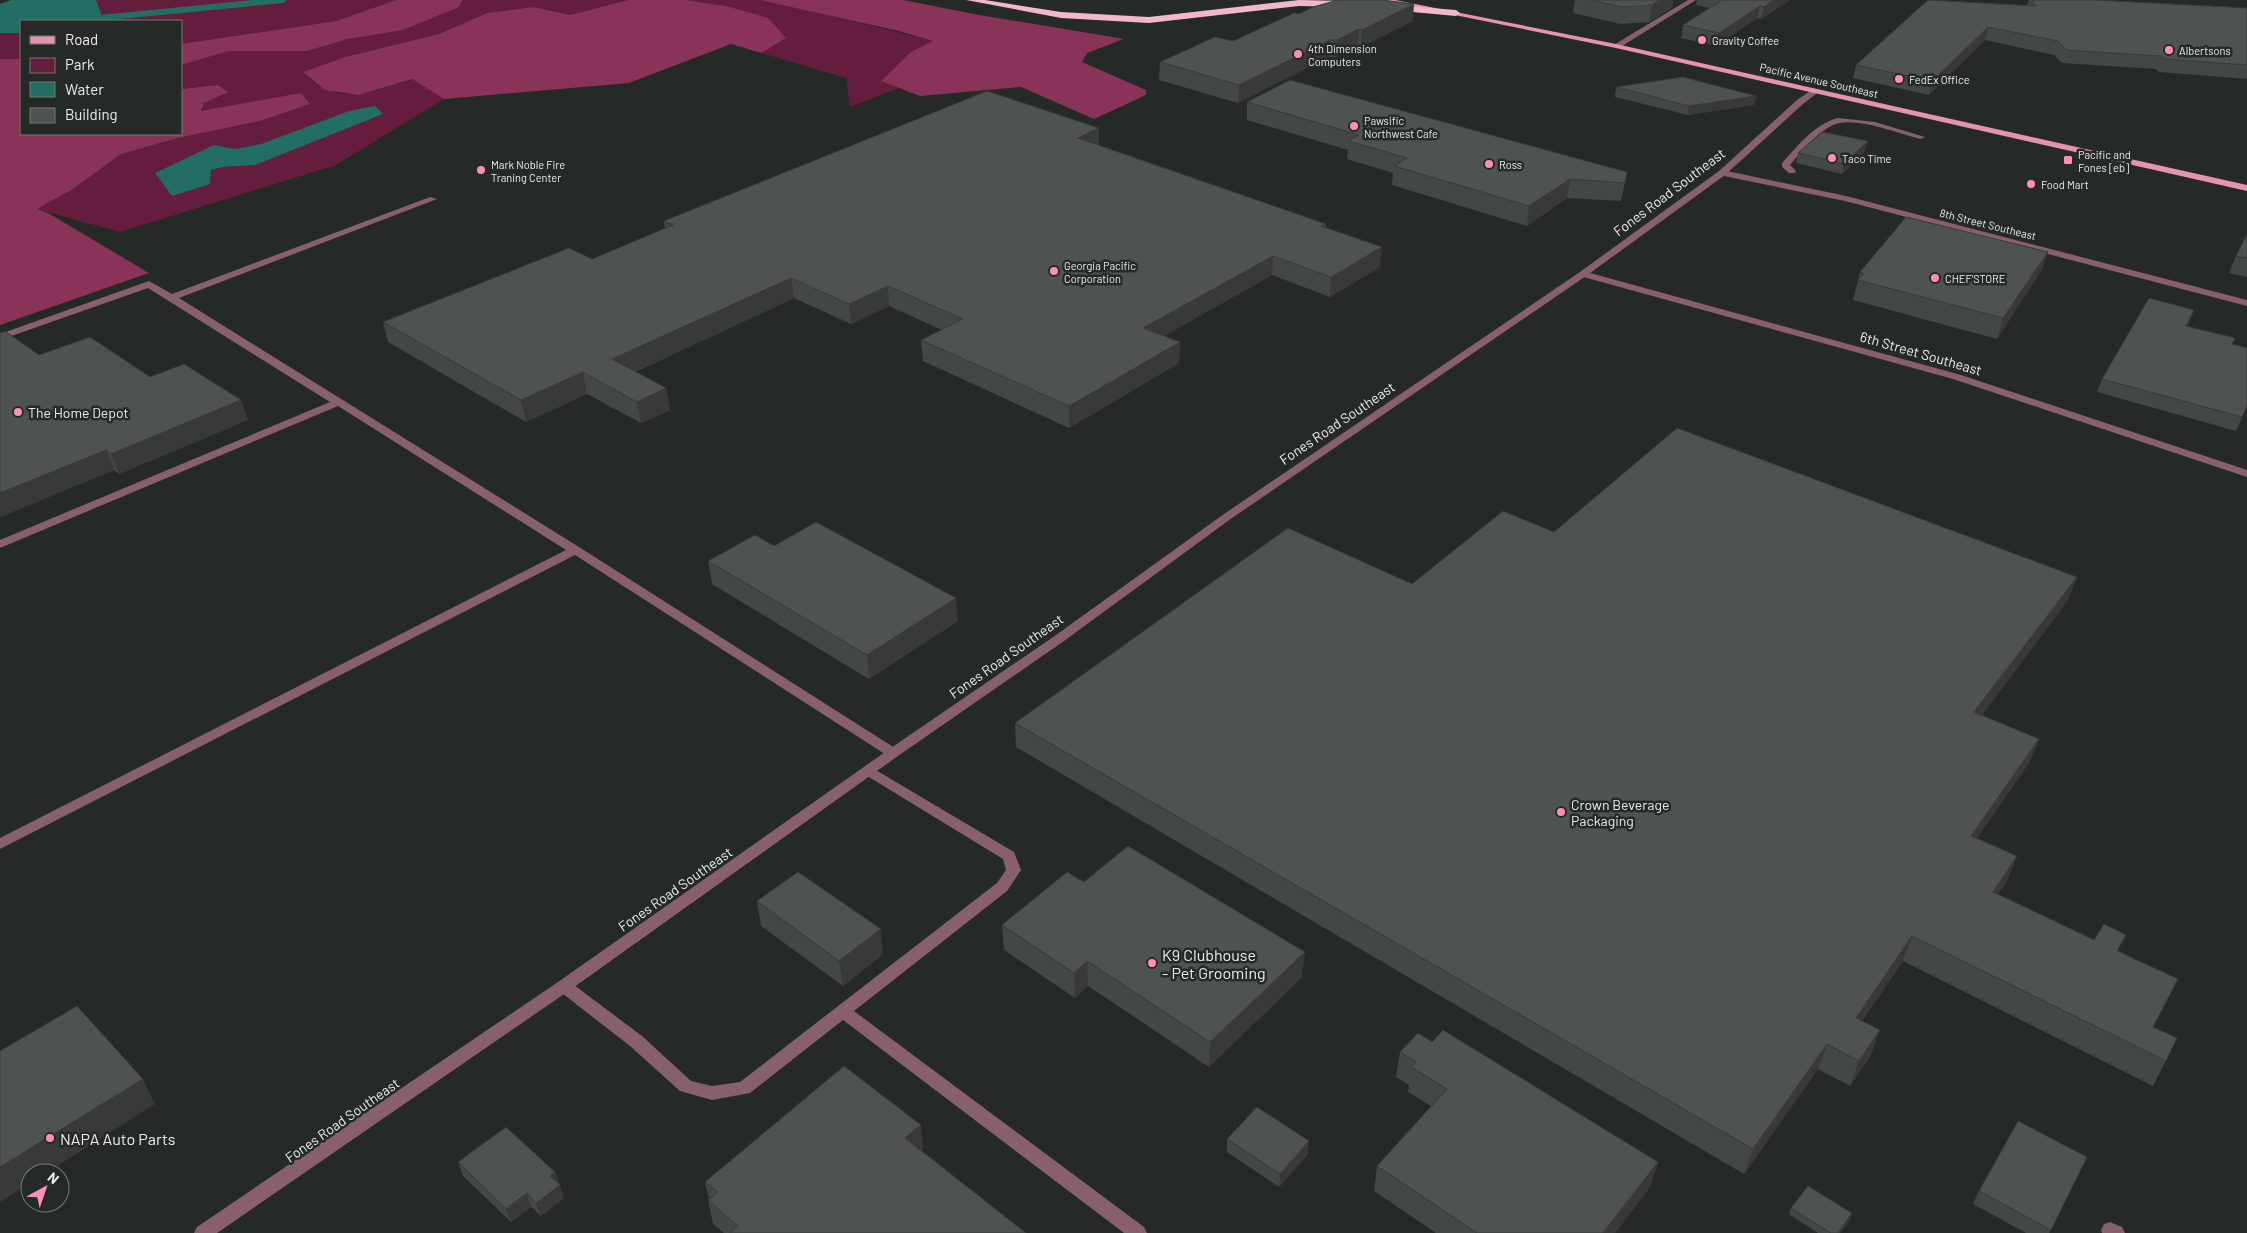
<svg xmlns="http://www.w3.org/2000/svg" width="2247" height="1233" font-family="Barlow,sans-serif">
<rect width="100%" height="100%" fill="#252a29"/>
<g fill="#641d3d" fill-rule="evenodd">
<polygon points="96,0 396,0 336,21 181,44 181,21 104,21"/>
<path d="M 463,0 L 628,0 L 570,15 L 533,7 L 487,13 L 439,34 L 345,57 L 303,72 C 339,108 371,92 412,79 L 444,99 L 336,165 L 120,232 L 36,209 L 73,189 L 121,154 L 178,138 L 260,121 L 309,104 L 201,111 L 204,103 L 228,92 L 218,85 L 181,89 L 181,65 L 229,51 L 307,51 L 459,7 ZM 349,111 L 255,165 L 223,167 L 211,170 L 214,145 L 235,149 L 261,144 Z"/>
<polygon points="685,0 760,0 783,4 934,41 911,52 881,81 899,88 850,107 846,78 761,53 786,38 726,6"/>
<rect x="0" y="33" width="21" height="26"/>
</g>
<g fill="#893359">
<polygon points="396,0 463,0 459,7 403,30 348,39 307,51 229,51 181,65 181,44 336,21"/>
<polygon points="628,0 685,0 726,6 768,18 786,38 761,53 731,44 629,83 444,99 412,79 359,95 325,90 303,72 345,57 439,34 487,13 533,7 570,15"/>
<polygon points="760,0 903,0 979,15 1124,39 1087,53 1082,62 1146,90 1146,95 1094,119 1021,87 920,96 881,81 911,52 933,41 899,31"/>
<polygon points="0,59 21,59 21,134 181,134 181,89 218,85 228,92 204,103 201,111 301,93 310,104 260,121 178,138 121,154 73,189 37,209 48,213 149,273 0,325"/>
</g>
<g fill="#226e64">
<polygon points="11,0 96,0 104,21 21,21 21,33 0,33 0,4"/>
<polygon points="375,106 383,114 255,165 223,167 211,170 210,184 172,196 155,173 214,145 235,149 261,144 349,111"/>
</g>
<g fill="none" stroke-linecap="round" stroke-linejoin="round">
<polyline stroke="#226e64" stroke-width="6" points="90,19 283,0"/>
<g fill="#875f6d" fill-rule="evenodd">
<path d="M 1838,118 L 1875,122 L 1925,137 L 1921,139 C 1900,134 1853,115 1833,125 C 1816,133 1802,151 1790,165 L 1796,171 L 1795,173 L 1789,173 L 1782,167 L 1782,163 C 1798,146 1814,124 1838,118 Z"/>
<polygon points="430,197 437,199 179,298 579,547 898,750 900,753 898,756 888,756 575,555 0,849 0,838 566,550 338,406 0,548 0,540 330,402 148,288 0,340 0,334 149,281 172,294"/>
<polygon points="869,766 1014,852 1021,870 1007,891 854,1011 1144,1227 1147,1233 1124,1233 843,1020 750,1093 712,1100 680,1091 630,1046 558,990 556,986 558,982 564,980 570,982 642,1036 691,1081 712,1086 740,1082 997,883 1006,870 1003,859 864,774 862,771 864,768"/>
<polygon points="2110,1222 2122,1227 2125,1233 2102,1233 2101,1230 2104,1224"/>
</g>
<g fill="#875f6d" fill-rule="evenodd">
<polygon points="1688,0 1696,0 1619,48 1612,46"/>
<polygon points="1722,170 1846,196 2247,300 2247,306 1845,201 1719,175 1719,171"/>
<polygon points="1583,271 1961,375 2247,470 2247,477 1953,379 1580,276 1580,272"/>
</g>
<polygon fill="#875f6d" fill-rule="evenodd" points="1813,89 1820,91 1803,104 1725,175 1586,276 1232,518 1064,641 898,756 570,990 217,1233 194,1233 197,1227 558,982 888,750 1056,635 1224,514 1580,272 1719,171 1797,100"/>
<polygon fill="#e693b2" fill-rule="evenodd" points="1381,0 1395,0 1616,44 2247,185 2247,191 1616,48"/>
<g fill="#f3b7cc" fill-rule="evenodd">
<polygon points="966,0 985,0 1061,12 1149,17 1299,0 1346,1 1350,4 1346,7 1299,6 1149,23 1061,18"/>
<polygon points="1394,5 1456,10 1460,13 1456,16 1391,10 1390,8"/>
</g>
</g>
<g fill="#434747">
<polygon points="1575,0 1673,0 1672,8 1649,22 1620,24 1573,13"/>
<polygon points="1697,0 1790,0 1761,19 1757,18 1716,46 1681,38 1683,25 1710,8 1696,5"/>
<polygon points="2029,0 2095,0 2247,8 2247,79 2159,72 2156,69 2062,63 2054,55 1985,40 1929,95 1853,78 1856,65 2027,5"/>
<polygon points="1299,14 1413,21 1361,47 1357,46 1336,57 1329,57 1238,103 1159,80 1160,62 1233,41"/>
<polygon points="1616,87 1754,105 1688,115 1615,97"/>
<polygon points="1247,102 1627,172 1621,201 1567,198 1527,226 1392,185 1393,173 1347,159 1348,150 1247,120"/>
<polygon points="1099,146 1326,224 1326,228 1380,267 1330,297 1272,275 1164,336 1180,342 1179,363 1069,428 923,361 921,340 942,330 889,306 851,324 794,298 635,372 666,388 670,410 641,423 587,394 526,422 388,342 383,322 592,259 665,229 664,221"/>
<polygon points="1865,151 1842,174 1796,163 1798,153"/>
<polygon points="2247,234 2247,277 2229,273 2236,256"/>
<polygon points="2048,252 2041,271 1997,339 1853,300 1860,272"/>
<polygon points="2189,323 2187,326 2232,345 2247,407 2236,431 2097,392 2102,379"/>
<polygon points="0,333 39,355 150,377 248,420 119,474 114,470 0,517"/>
<polygon points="1554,532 2077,577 2068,600 1982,715 2039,739 2029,763 1977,838 2017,856 2007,881 1998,894 2178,979 2153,1027 2177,1038 2153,1086 1903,961 1862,1021 1871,1055 1850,1086 1818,1069 1744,1174 1016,747 1015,723 1412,584"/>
<polygon points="774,546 958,621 869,679 712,584 708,561"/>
<polygon points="1084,882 1302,977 1209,1067 1088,986 1075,998 1004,950 1002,925"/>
<polygon points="757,901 883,954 843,986 761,926"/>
<polygon points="1432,1042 1658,1162 1650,1187 1615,1233 1436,1233 1374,1191 1377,1166 1431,1106 1408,1092 1409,1085 1396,1077 1400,1052"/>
<polygon points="921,1125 923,1149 921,1150 1026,1233 724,1233 713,1224 708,1200 709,1199 705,1182"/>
<polygon points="1227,1139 1308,1154 1279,1187 1227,1152"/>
<polygon points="2087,1157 2049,1233 2026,1233 1973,1204 1979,1191"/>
<polygon points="458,1162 555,1172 564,1198 541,1216 531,1207 511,1222 463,1176"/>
<polygon points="1791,1208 1852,1213 1850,1220 1840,1233 1818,1233 1789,1214"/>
</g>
<g fill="#373a39">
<polygon points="1660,0 1673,0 1672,8 1649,22 1652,5"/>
<polygon points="1774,0 1790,0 1761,19 1764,7"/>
<polygon points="1414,4 1413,21 1361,47 1362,30"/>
<polygon points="1760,6 1757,18 1716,46 1719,33"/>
<polygon points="1988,27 1985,40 1929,95 1932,81"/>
<polygon points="1359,29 1357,46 1336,57 1337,40"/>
<polygon points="1330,40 1329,57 1238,103 1239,85"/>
<polygon points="1756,96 1754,105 1688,115 1689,106"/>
<polygon points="1099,128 1099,147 1078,138"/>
<polygon points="1868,141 1865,151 1842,174 1844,164"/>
<polygon points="1570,179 1567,198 1527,226 1529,206"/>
<polygon points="1382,247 1380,267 1330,297 1331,277"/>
<polygon points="2048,252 2041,271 1997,339 2003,318"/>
<polygon points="1273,256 1272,275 1143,348 1143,328"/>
<polygon points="791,278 794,298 616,380 612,359"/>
<polygon points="888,286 889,306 851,324 849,304"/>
<polygon points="2194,310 2189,323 2180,339 2186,326"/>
<polygon points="1180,342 1179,363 1069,428 1069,406"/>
<polygon points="583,372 587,394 526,422 521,400"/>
<polygon points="666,388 670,410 641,423 637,402"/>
<polygon points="241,400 248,420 119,474 111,454"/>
<polygon points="106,450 114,470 0,517 0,493"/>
<polygon points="2077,577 2068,600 1966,736 1974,712"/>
<polygon points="956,598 958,621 869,679 867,655"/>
<polygon points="2039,739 2029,763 1962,860 1971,836"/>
<polygon points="2017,856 2007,881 1983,917 1993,892"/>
<polygon points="881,929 883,954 843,986 839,961"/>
<polygon points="1912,936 1903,961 1847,1043 1856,1018"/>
<polygon points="1305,952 1302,977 1209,1067 1210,1042"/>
<polygon points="1087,961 1088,986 1075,998 1074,973"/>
<polygon points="1880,1030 1871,1055 1850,1086 1859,1061"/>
<polygon points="1827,1044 1818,1069 1744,1174 1753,1149"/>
<polygon points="143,1079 155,1104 46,1173 30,1173 30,1183 0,1202 0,1167"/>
<polygon points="921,1125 923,1149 908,1162 905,1138"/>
<polygon points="1309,1141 1308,1154 1279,1187 1280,1174"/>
<polygon points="1658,1162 1650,1187 1615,1233 1603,1233"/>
<polygon points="555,1172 559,1185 550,1176"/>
<polygon points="560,1185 564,1198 541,1216 536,1203"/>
<polygon points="527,1193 531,1207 511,1222 506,1209"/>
<polygon points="1852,1213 1850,1220 1840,1233 1838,1233"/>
</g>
<g fill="#4e5352" stroke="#373a39">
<polygon points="1338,0 1382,0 1414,4 1362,30 1359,29 1337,40 1330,40 1239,85 1160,62 1215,37 1233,41 1294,13 1299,14 1313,7"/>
<polygon points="1590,0 1660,0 1652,5 1622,7"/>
<polygon points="1722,0 1774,0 1764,7 1760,6 1719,33 1683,25"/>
<polygon points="1928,0 2036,6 2032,0 2095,0 2247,8 2247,65 2164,59 2160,56 2066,50 2058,41 1988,27 1932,81 1856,65"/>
<polygon points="1683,77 1756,96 1689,106 1616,87"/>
<polygon points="1290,80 1627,172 1625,183 1570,179 1529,206 1394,166 1407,158 1348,141 1359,135 1247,102"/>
<polygon points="987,91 1099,128 1078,138 1326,224 1321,226 1382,247 1331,277 1273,256 1143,328 1180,342 1069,406 921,340 963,319 888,286 849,304 791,278 612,359 666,388 637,402 583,372 521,400 383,322 569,248 592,259 673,225 664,221"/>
<polygon points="1822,132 1868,141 1844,164 1798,153"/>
<polygon points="1906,217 2048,252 2003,318 1858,280 1864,274 1860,272"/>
<polygon points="2247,234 2247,258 2236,256"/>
<polygon points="2149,298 2194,310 2186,326 2235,338 2232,344 2247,348 2247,406 2242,417 2102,379"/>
<polygon points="5,331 39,355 90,337 150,377 184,364 241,400 111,454 106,450 0,493 0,333"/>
<polygon points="1677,428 2077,577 1974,712 2039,739 1971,836 2017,856 1993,892 2094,940 2104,924 2126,935 2117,951 2178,979 2153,1027 2177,1038 2166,1061 1912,936 1856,1018 1880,1030 1859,1061 1827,1044 1753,1149 1015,723 1288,528 1412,584 1503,511 1554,532"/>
<polygon points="816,522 956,598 867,655 708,561 755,535 774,546"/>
<polygon points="1128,846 1305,952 1210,1042 1087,961 1074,973 1002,925 1067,872 1084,882"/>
<polygon points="798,872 881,929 839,961 757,901"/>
<polygon points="77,1006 143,1079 0,1167 0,1051"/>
<polygon points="1443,1030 1658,1162 1603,1233 1477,1233 1377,1166 1447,1089 1411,1067 1416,1062 1400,1052 1418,1033 1432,1042"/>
<polygon points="844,1066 921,1125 905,1138 1026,1233 730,1233 738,1226 708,1200 718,1192 705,1182"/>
<polygon points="1257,1107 1309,1141 1280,1174 1227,1139"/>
<polygon points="2018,1121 2087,1157 2051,1230 1979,1191"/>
<polygon points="506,1127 555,1172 550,1176 560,1185 536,1203 527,1193 506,1209 458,1162"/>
<polygon points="1808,1186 1852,1213 1838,1233 1831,1233 1791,1208"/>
</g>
<g fill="#ff8eba" stroke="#252a29" stroke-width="2">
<circle cx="1702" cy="40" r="5"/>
<circle cx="2169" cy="50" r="5"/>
<circle cx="1298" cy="54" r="5"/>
<circle cx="1899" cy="79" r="5"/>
<circle cx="1354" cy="126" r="5"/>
<circle cx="1832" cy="158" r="5"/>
<rect x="2063" y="155" width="10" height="10" rx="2.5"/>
<circle cx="1489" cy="164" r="5"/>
<circle cx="481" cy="170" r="5"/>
<circle cx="2031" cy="184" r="5"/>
<circle cx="1054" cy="271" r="5"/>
<circle cx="1935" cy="278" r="5"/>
<circle cx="18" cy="412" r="5"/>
<circle cx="1561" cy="812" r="5"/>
<circle cx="1152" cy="963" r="5"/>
<circle cx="50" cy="1138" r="5"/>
</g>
<g text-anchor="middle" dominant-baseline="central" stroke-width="5" stroke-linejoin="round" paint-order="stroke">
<g font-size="11" fill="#ebeded" stroke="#252a29" text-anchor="start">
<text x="1712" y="40">Gravity Coffee</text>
<text x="1308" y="48">4th Dimension<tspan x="1308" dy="13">Computers</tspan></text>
<text x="2179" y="50">Albertsons</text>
<text x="1909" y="79">FedEx Office</text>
<text x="1364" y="120">Pawsific<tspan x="1364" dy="13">Northwest Cafe</tspan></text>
<text x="2078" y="154">Pacific and<tspan x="2078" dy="13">Fones [eb]</tspan></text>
<text x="1842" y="158">Taco Time</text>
<text x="491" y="164">Mark Noble Fire<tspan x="491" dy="13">Traning Center</tspan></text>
<text x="1499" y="164">Ross</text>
<text x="2041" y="184">Food Mart</text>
<text x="1064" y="265">Georgia Pacific<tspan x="1064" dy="13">Corporation</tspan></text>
<text x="1945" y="278">CHEF'STORE</text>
</g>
<g font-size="11" fill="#ebeded" stroke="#252a29">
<text transform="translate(1819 80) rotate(13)">Pacific Avenue Southeast</text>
<text transform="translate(1988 224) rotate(14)">8th Street Southeast</text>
</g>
<g font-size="14" fill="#ebeded" stroke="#252a29">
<text transform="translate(1669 192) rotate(-37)">Fones Road Southeast</text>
<text transform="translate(1921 353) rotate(16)">6th Street Southeast</text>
<text transform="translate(1337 423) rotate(-34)">Fones Road Southeast</text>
<text transform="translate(1006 656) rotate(-35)">Fones Road Southeast</text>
<text transform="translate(675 889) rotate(-35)">Fones Road Southeast</text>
<text transform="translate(342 1120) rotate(-35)">Fones Road Southeast</text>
</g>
<g font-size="14" fill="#ebeded" stroke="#252a29" text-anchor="start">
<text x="28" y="412">The Home Depot</text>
<text x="1571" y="804">Crown Beverage<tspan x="1571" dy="16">Packaging</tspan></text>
</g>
<g font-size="16" fill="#ebeded" stroke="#252a29" text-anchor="start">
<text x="1162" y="954">K9 Clubhouse<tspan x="1162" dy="18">- Pet Grooming</tspan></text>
<text x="60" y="1138">NAPA Auto Parts</text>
</g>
</g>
<rect x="20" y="20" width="162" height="115" fill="#252a29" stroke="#747877"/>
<rect x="30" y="36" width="25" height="8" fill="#e693b2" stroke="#747877"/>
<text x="65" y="45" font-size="15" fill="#ebeded">Road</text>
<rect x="30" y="58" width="25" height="15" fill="#641d3d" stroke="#747877"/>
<text x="65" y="70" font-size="15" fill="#ebeded">Park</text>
<rect x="30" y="82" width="25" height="15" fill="#226e64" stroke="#747877"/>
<text x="65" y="95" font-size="15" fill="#ebeded">Water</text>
<rect x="30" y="108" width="25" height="15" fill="#4e5352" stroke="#747877"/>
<text x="65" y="120" font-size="15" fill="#ebeded">Building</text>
<g transform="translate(45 1188) rotate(40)"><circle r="24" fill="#252a29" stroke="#747877"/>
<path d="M0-4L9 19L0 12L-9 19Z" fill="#ff8eba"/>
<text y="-8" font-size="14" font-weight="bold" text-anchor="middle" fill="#ebeded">N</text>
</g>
</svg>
